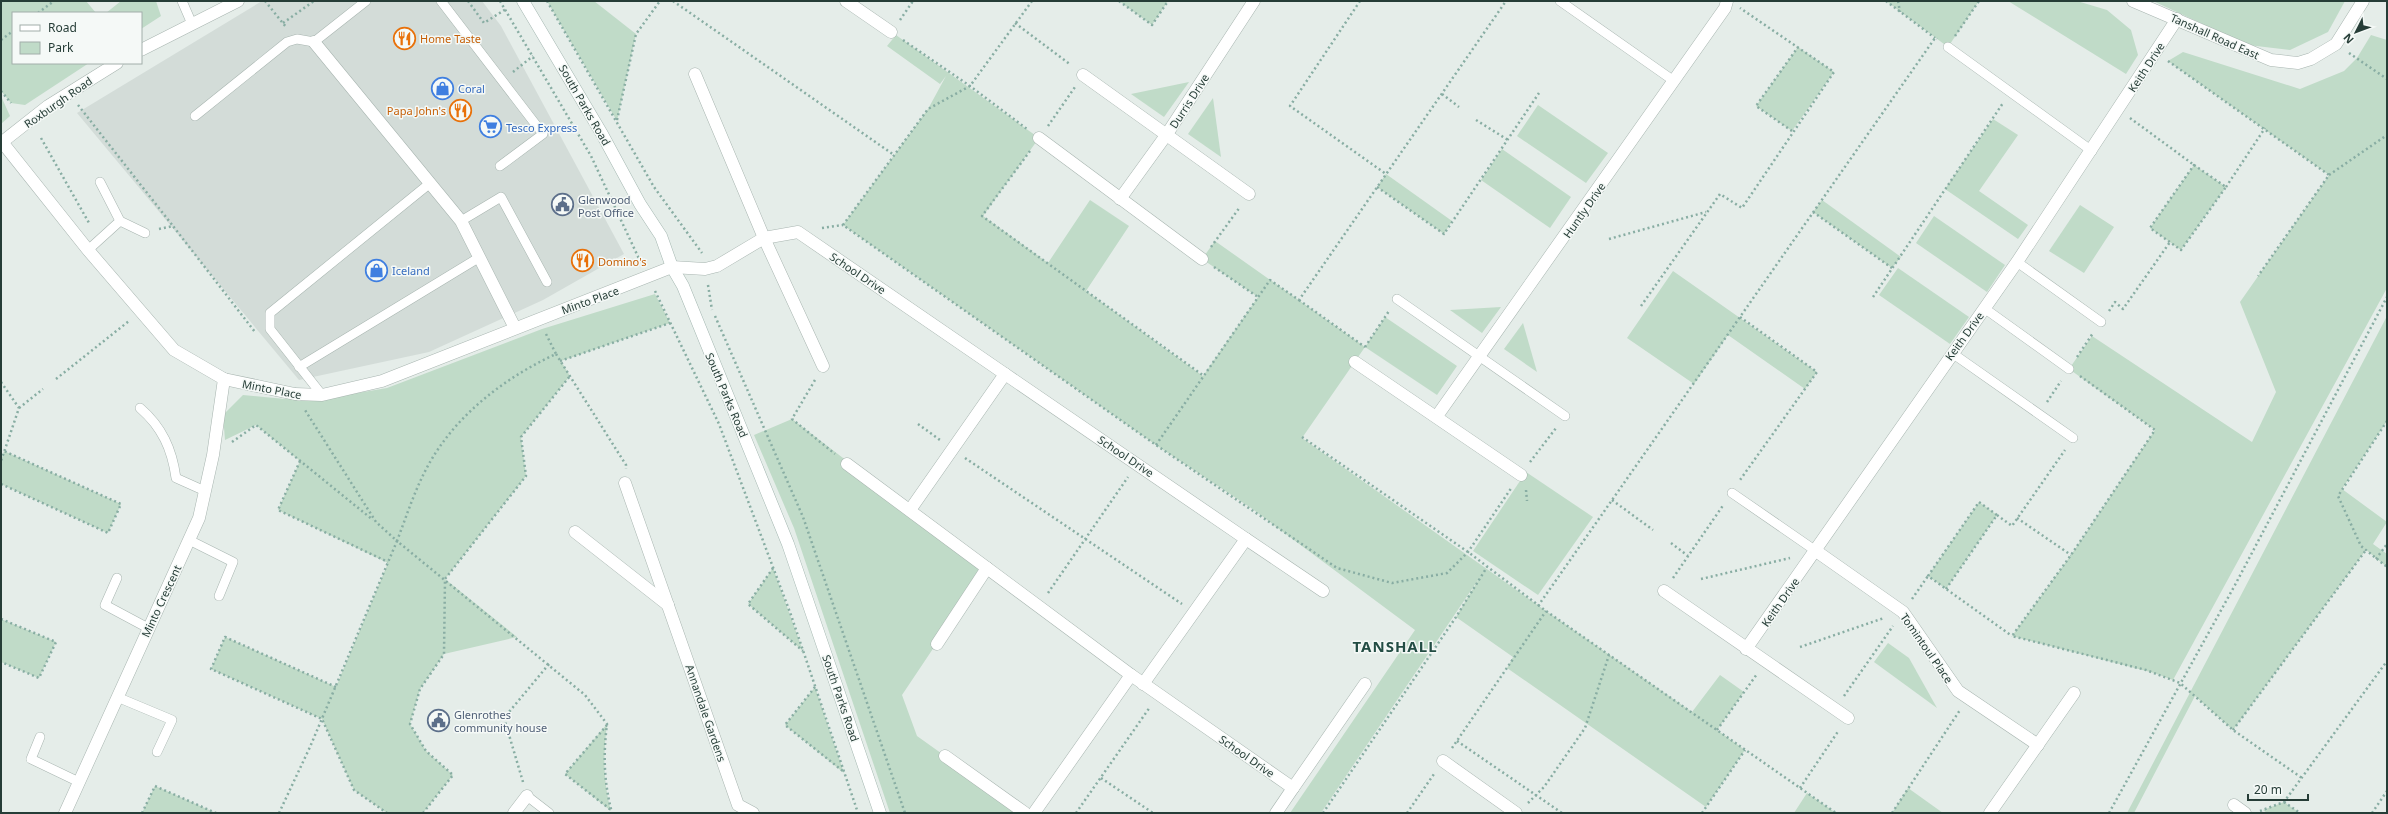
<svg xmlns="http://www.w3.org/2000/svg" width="2388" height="814" font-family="'Noto Sans',sans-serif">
<rect width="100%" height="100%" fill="#e5ede9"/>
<polygon fill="#d3dcd8" points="262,1 482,1 501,26 624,254 543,300 429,352 299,380 77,113"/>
<g fill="#c0dbc8">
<polygon points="1,1 86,1 96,13 13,13 13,63 89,63 25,105 11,103 1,91"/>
<polygon points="121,1 156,1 161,16 141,29 141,13 106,13"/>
<polygon points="547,1 594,1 636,34 617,121"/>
<polygon points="1119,1 1168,1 1152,25"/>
<polygon points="1886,1 1979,1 1948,47"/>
<polygon points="2008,1 2077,1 2107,10 2131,30 2138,55 2126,74"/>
<polygon points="2153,1 2345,1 2328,32 2290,50 2248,45"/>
<polygon points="896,35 1039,138 983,216 1048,263 1090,200 1129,226 1086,291 1203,376 1258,297 1202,259 1215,241 1365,347 1385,317 1457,366 1437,395 1365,347 1302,438 1546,611 1692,712 1720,675 1744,692 1717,730 1745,750 1706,807 1507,668 1513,657 1456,617 1480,577 1321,813 1290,813 1415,630 1251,508 1156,445 843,225 928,109 946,76 940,84 887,46"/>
<polygon points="2371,35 2387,40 2387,288 2173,680 2154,673 2012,636 2071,555 2155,430 2069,369 2092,336 2252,442 2276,392 2240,302 2329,175 2168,61 2183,52 2300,89 2344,71 2357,58"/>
<polygon points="1798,47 1834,72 1792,131 1756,106"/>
<polygon points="1189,82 1164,117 1131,94"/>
<polygon points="1,96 10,116 1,124"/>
<polygon points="1213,98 1221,157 1188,134"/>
<polygon points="1538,105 1608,153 1586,183 1517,136"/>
<polygon points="1993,119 2018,135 1979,191 2028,225 2018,239 1945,189"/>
<polygon points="1502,149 1571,197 1550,228 1481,180"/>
<polygon points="2194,165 2226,187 2181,250 2150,228"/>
<polygon points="1386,174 1452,221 1444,234 1377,187"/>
<polygon points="1822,200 1901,257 1892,268 1813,212"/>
<polygon points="2080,205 2114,227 2084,273 2049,251"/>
<polygon points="1934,216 2005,265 1987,292 1916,243"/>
<polygon points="1898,268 1969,317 1950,344 1879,295"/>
<polygon points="1673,271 1817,372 1805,389 1728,335 1694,384 1627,338"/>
<polygon points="655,294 670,323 561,361 570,376 521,437 526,476 445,579 517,637 444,654 420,689 410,724 426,751 453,775 423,813 387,813 354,790 322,719 211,669 225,637 336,687 388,563 278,510 300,461 256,425 225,440 223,415 243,395 285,399 322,399 387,388 542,329"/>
<polygon points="1501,307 1482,333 1450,310"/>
<polygon points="2387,316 2387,421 2342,489 2387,522 2373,544 2387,554 2387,567 2366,550 2233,730 2195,696 2134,813 2127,813"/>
<polygon points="1523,323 1537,372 1504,349"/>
<polygon points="792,419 987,568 902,695 917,736 1025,813 890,813 794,528 754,435"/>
<polygon points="4,451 121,504 108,533 1,484 1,461"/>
<polygon points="1526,472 1593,517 1538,595 1473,551"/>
<polygon points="1979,502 1997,515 1946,589 1928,576"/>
<polygon points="773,568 803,651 748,604"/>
<polygon points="1,619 56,642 39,678 1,662"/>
<polygon points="1888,643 1909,658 1937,708 1874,662"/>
<polygon points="815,687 844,773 785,725"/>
<path d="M 607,724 C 603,755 603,781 611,811 L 565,774 Z"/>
<polygon points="155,786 216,813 142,813"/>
<polygon points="1908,788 1943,813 1892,813"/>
<polygon points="1807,793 1836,813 1794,813"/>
<polygon points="2284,802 2300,813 2267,813 2263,810"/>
</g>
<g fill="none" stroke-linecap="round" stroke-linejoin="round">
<defs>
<g id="lane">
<polyline points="182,1 192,24"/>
<polyline points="441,1 543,134 500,166"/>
<polyline points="1560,1 1674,81"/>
<polyline points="1948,47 2092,151"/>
<polyline points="195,116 287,42 297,39 314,42 366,1"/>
<polyline points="120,221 145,233"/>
<polyline points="461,221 501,197 547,282"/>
<polyline points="88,250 120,221 100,182"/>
<polyline points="2017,262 2101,322"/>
<polyline points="1397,299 1565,416"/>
<polyline points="1984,308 2069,369"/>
<polyline points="1952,353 2073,438"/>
<polyline points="299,367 480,257"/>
<polyline points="322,395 270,329 270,313 429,184"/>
<path d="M 140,408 C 162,427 172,449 176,478 L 205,491"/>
<polyline points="1732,493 1816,551"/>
<polyline points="189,540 233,562 219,596"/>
<polyline points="117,578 105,605 148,628"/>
<polyline points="117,697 172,720 157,752"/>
<polyline points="40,737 31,759 79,782"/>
<polyline points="527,796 549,813"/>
</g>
<g id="street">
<polyline points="846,1 891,32"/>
<polyline points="2133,1 2271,60 2298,63 2311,59 2336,44 2363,1"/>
<polyline points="314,42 461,221 515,328"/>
<polyline points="141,50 238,1"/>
<polyline points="695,74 764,238 823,366"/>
<polyline points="1083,75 1249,194"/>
<polyline points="1039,138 1202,259"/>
<polyline points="2,142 88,250 174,350 224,379 295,394 322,395 382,381 672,267 705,269 717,266 764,238 798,232 1005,374 910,510"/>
<polyline points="1,143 48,106 117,63"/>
<polyline points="1120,199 1167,134 1254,1"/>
<polyline points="1355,362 1521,475"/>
<polyline points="1005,374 1246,539 1143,684"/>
<polyline points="1437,416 1725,8 1727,1"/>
<polyline points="847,464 1131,675 1293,788 1276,813"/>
<polyline points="625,483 738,805 753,813"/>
<polyline points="575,532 668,605"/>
<polyline points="1246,539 1323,591"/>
<polyline points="1816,551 1903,612 1958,691 2038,745"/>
<polyline points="1664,591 1848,718"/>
<polyline points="937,644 987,568"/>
<polyline points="1746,649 2017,262 2177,19"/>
<polyline points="945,756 1025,813"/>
<polyline points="1443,761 1516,813"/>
<polyline points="1293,788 1365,684"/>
<polyline points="2234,805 2245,813"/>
<polyline points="65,813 199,518 213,455 224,379"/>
<polyline points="514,813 527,796"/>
<polyline points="1034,813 1131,675"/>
<polyline points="1990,813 2074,693"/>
</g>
<polyline id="secondary" points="523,1 602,134 640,204 661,236 672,267 683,286 788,544 880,813"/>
</defs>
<use href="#lane" stroke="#a8b5b0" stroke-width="10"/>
<use href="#street" stroke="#a8b5b0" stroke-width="13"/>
<use href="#secondary" stroke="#a4b7b1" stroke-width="13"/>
<g stroke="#88ada3" stroke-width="2.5" stroke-dasharray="2 3" stroke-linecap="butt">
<polyline points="265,1 286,27"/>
<polyline points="468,1 484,23 506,9"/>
<polyline points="500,1 591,156 641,263"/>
<polyline points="547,1 654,187 702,253"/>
<polyline points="673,1 894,155"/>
<polyline points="1032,1 970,86 928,109 843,225 1156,445 1337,568 1392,583 1447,573 1468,552 1512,487"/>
<polyline points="1119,1 1152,25 1168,1"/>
<polyline points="1360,1 1290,106 1386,174"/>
<polyline points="1886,1 1935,38"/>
<polyline points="1898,1 1900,12"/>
<polyline points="38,13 54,1"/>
<polyline points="900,20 913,1"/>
<polyline points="283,23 314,1"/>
<polyline points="1015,23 1071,65"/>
<polyline points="1955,36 1979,1"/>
<polyline points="1,40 13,31"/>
<polyline points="903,40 970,86 1027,129"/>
<polyline points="2349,53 2387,79"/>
<polyline points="2168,61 2329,175 2258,276"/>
<polyline points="513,72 533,56"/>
<polyline points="1,91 11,103"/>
<polyline points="1442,94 1459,107"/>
<polyline points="78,105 173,226"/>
<polyline points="2130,118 2194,165"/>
<polyline points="617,120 636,34 660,1"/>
<polyline points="1476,120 1508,140"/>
<polyline points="1048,126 1075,87"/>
<polyline points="1792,131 1756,106 1798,47"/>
<polyline points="41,138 89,223"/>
<polyline points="1030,151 982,216 1204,376"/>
<polygon points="2194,165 2226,187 2181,250 2150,228"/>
<polyline points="2329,175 2387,135"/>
<polyline points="1377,187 1444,234 1539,93"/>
<polyline points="2226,187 2265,128"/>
<polyline points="1813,212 1892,268"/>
<polyline points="822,228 843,225"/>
<polyline points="159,229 173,226 255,332"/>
<polyline points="1609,239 1706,212"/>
<polyline points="1211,247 1240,207"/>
<polyline points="1214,267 1258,297"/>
<polyline points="708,285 712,310"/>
<polyline points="655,291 719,424 791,615 858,813"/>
<polyline points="1873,297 2003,103"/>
<polyline points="1299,300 1365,347"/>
<polyline points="1641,306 1720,194 1742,208 1834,72 1740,8"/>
<polyline points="2109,311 2115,302 2123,309 2170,242"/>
<polyline points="715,316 803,517 905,813"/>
<polyline points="1740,317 1817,372 1740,480"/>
<path d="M 546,334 L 556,354 C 508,376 461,411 433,457 C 417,483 408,512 397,541 L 585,695 L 607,724 C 603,756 604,783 612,813"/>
<polyline points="1365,347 1389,311"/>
<polyline points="556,354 626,465 626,469"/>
<polyline points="2077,357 2093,333"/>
<polyline points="560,361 670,323"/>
<polyline points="2080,376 2155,430 2071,555 2012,636 2146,670 2180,683 2233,730 2302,778"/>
<polyline points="56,379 129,321"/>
<polyline points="815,380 792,419 835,454"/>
<polyline points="1,382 19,408 1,461"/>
<polyline points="2047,402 2061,381"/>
<polyline points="19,408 43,389"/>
<polyline points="2387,421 2338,496 2361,546 2387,567"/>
<polyline points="918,424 940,440"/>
<polyline points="1302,437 1468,552 1546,611 1836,813"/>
<polyline points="232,442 256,425 373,520"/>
<polyline points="1156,445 1270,280 1299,300 1506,1"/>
<polyline points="965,458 1182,604"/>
<polyline points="300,461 278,510 388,562"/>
<polyline points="1530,462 1556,428"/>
<polyline points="1,484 108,533 121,504 4,451"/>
<polyline points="1526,490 1527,501"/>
<polyline points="1612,500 1653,530"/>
<polyline points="1997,515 2012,526 2065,450"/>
<polyline points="2017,518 2071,555"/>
<polyline points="1671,543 1688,556"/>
<polyline points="2376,559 2387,544"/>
<polyline points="773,568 748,604 803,651"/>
<polyline points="1673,578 1724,504"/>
<polyline points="1701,579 1790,558"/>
<polyline points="1946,589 1997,515 1979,502 1928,576 2012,636"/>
<polyline points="1048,593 1128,477"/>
<polyline points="1912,599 1928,576"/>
<polyline points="1538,606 1935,38 1937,39"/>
<polyline points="1,619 56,642 39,678 1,662"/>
<polyline points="1800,647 1884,618"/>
<polyline points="336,687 225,637 211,669 322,719 354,790 387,813"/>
<polyline points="815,687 785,725 844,772"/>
<polyline points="1844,696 1893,626"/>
<polyline points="607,725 565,774 611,810"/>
<polyline points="1717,730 1757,674"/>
<polyline points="2233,730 2366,550"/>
<polyline points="1457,741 1562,813"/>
<polyline points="1452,748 1546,611"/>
<polyline points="1101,778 1153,813"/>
<polyline points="523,782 504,718 549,664"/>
<polyline points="1800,788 1839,730"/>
<polyline points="2284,802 2300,813"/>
<polyline points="1528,803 1544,787 1585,728 1609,655"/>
<polyline points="2260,811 2284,802 2387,661"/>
<polyline points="142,813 155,786 216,813"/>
<polyline points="279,813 310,747 397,541 376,522 305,410"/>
<polyline points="423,813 453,775 426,751 410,724 420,689 444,654 445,579 526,476 521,437 570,376"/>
<polyline points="1076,813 1150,707"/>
<polyline points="1323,813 1456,617 1487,567"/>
<polyline points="1407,813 1434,774"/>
<polyline points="1702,813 1745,750"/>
<polyline points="1892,813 1960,710"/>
<polyline points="2109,813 2235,585 2387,297"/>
<polyline points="2372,813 2387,791"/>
</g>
<use href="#lane" stroke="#fff" stroke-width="9"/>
<use href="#street" stroke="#fff" stroke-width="12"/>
<use href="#secondary" stroke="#fff" stroke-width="12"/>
</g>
<defs>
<symbol id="restaurant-ring" viewBox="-11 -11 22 22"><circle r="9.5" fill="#f5f9f7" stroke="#e8710a" stroke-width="1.5"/><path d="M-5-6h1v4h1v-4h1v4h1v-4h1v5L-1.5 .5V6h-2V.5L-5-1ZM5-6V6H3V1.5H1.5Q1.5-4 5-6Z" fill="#e8710a"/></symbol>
<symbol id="shop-ring" viewBox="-11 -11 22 22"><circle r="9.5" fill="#f5f9f7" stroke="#3f7fe0" stroke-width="1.5"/><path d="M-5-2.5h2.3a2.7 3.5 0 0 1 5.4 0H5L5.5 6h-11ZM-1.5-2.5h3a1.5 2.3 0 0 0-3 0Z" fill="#3f7fe0"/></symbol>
<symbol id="supermarket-ring" viewBox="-11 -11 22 22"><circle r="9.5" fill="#f5f9f7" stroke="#3f7fe0" stroke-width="1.5"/><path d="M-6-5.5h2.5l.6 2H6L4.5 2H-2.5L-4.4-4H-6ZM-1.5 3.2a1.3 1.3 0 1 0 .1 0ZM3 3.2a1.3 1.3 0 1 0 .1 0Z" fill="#3f7fe0"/></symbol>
<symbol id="civic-ring" viewBox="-11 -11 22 22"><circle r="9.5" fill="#f5f9f7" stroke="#5c6f8a" stroke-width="1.5"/><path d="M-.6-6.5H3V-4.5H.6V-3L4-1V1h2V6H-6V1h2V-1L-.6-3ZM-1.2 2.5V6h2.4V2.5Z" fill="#5c6f8a"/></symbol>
</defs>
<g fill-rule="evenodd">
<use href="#restaurant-ring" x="392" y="26" width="25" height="25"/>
<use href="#shop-ring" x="430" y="76" width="25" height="25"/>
<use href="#restaurant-ring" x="448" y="98" width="25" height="25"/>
<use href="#supermarket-ring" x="478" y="114" width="25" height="25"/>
<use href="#civic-ring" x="550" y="192" width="25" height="25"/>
<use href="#restaurant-ring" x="570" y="248" width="25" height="25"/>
<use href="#shop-ring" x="364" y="258" width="25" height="25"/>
<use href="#civic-ring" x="426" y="708" width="25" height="25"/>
</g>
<g text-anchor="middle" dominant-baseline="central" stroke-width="3" stroke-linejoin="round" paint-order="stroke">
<g font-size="11" fill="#263d37" stroke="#f5f9f7">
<text transform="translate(2215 36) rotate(24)">Tanshall Road East</text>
<text transform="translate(2146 67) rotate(-57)">Keith Drive</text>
<text transform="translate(1189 101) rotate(-57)">Durris Drive</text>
<text transform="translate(58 102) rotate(-35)">Roxburgh Road</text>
<text transform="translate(585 105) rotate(60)">South Parks Road</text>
<text transform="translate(1584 210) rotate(-55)">Huntly Drive</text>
<text transform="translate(858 273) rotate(34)">School Drive</text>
<text transform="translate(590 300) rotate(-20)">Minto Place</text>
<text transform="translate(1964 336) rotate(-54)">Keith Drive</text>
<text transform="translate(272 389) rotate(11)">Minto Place</text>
<text transform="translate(727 395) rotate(67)">South Parks Road</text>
<text transform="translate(1126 456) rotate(34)">School Drive</text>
<text transform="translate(161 601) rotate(-65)">Minto Crescent</text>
<text transform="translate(1780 602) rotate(-55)">Keith Drive</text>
<text transform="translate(1927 648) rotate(55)">Tomintoul Place</text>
<text transform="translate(841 698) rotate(71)">South Parks Road</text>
<text transform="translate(706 713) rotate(71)">Annandale Gardens</text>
<text transform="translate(1247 756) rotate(35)">School Drive</text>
</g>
<g font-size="11" fill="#c56008" stroke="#f5f9f7" text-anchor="start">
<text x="420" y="38">Home Taste</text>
<text x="446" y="110" text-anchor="end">Papa John's</text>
<text x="598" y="261">Domino's</text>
</g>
<g font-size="11" fill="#366cbe" stroke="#f5f9f7" text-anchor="start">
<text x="458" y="88">Coral</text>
<text x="506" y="127">Tesco Express</text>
<text x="392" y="270">Iceland</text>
</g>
<g font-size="11" fill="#4e5e75" stroke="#f5f9f7" text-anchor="start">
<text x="578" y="199">Glenwood<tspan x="578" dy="13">Post Office</tspan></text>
<text x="454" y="714">Glenrothes<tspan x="454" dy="13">community house</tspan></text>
</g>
<g font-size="15" font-weight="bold" letter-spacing="1" fill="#234d44" stroke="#f5f9f7">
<text x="1395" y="646">TANSHALL</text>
</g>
</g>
<rect width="2388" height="814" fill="none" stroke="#263d37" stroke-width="4"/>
<rect x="12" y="12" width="130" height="52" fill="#f5f9f7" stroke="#a2aeaa"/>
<rect x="20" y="25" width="20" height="6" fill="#ffffff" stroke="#a2aeaa"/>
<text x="48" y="32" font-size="12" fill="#263d37">Road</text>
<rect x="20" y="42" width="20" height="12" fill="#c0dbc8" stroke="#a2aeaa"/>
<text x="48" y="52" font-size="12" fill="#263d37">Park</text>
<g transform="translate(2356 32) rotate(228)" stroke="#f5f9f7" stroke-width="3" paint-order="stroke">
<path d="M0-3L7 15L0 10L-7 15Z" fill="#263d37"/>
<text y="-6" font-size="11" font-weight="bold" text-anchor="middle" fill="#263d37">N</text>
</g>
<path d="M2248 794v6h60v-6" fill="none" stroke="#263d37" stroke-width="2"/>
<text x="2254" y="794" font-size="12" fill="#263d37" stroke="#f5f9f7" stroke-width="3" paint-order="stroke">20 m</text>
</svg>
